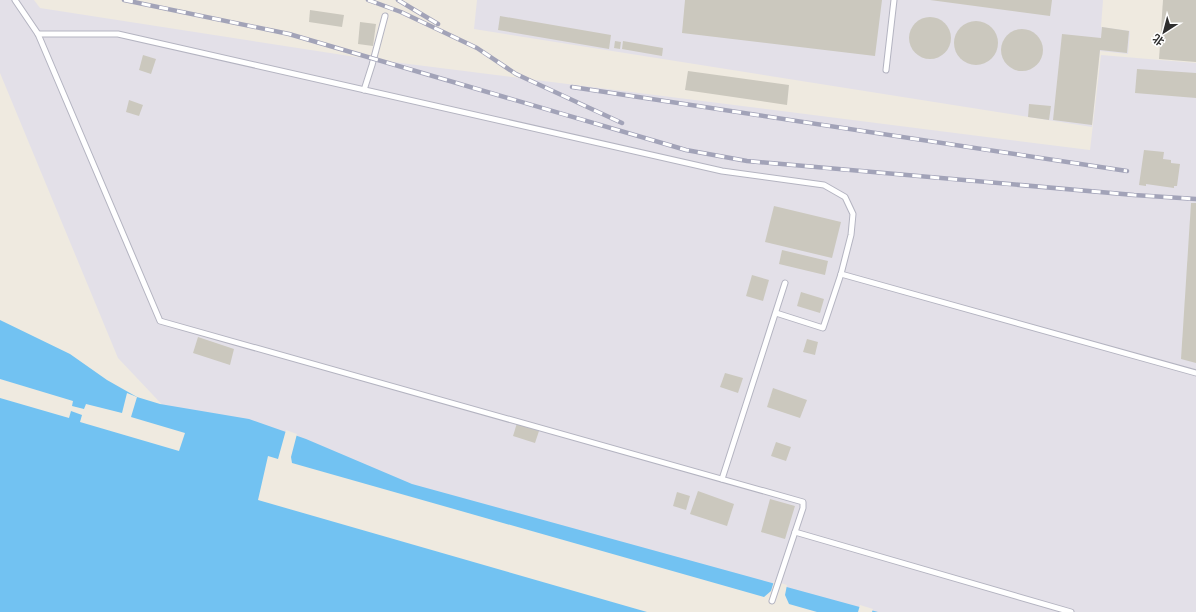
<svg xmlns="http://www.w3.org/2000/svg" width="1196" height="612" font-family="'Roboto Condensed','Noto Sans SC',sans-serif">
<rect width="100%" height="100%" fill="#efeae0"/>
<g fill="#e3e0e8">
<polygon points="0,0 34,0 40,8 369,59 1090,150 1101,55 1196,63 1196,612 627,612 256,504 118,358 0,73"/>
<polygon points="477,0 1103,0 1101,27 1130,31 1128,54 1100,51 1092,127 474,29"/>
</g>
<polygon fill="#72c2f2" points="0,320 70,354 107,380 137,397 160,404 249,419 306,439 412,484 878,612 0,612"/>
<g fill="#efeae0">
<polygon points="0,379 73,401 72,406 84,409 86,404 122,413 127,393 137,397 131,417 185,433 179,451 80,422 82,415 71,411 69,418 0,398"/>
<polygon points="286,430 297,434 291,457 292,463 764,597 771,591 774,581 787,585 785,595 789,604 817,612 647,612 258,500 268,456 278,459"/>
<polygon points="860,605 873,609 872,612 858,612"/>
</g>
<g fill="#cbc8be">
<polygon points="685,0 882,0 875,56 682,33"/>
<polygon points="930,0 1052,0 1050,16"/>
<polygon points="1163,0 1196,0 1196,62 1159,59"/>
<polygon points="310,10 344,15 342,27 309,22"/>
<polygon points="500,16 611,35 609,49 498,30"/>
<circle cx="930" cy="38" r="21"/>
<circle cx="976" cy="43" r="22"/>
<polygon points="360,22 376,24 373,46 358,44"/>
<polygon points="1102,27 1129,31 1127,53 1100,50 1092,125 1053,120 1062,34 1101,38"/>
<circle cx="1022" cy="50" r="21"/>
<polygon points="615,41 621,42 620,49 614,48"/>
<polygon points="623,41 663,48 662,56 622,49"/>
<polygon points="143,55 156,59 151,74 139,70"/>
<polygon points="1137,69 1196,73 1196,98 1135,93"/>
<polygon points="688,71 789,85 787,105 685,90"/>
<polygon points="129,100 143,105 139,116 126,112"/>
<polygon points="1029,104 1051,106 1049,120 1028,117"/>
<polygon points="1144,150 1164,152 1163,159 1171,160 1171,163 1180,164 1177,186 1174,186 1174,188 1146,184 1146,186 1139,185"/>
<polygon points="1191,203 1196,203 1196,363 1181,359"/>
<polygon points="774,206 841,222 832,258 765,242"/>
<polygon points="782,250 828,261 825,275 779,264"/>
<polygon points="752,275 769,280 763,301 746,296"/>
<polygon points="801,292 824,299 820,313 797,306"/>
<polygon points="198,337 234,349 230,365 193,353"/>
<polygon points="807,339 818,342 815,355 803,352"/>
<polygon points="725,373 743,378 738,393 720,387"/>
<polygon points="773,388 807,400 800,418 767,407"/>
<polygon points="517,423 539,431 535,443 513,436"/>
<polygon points="776,442 791,447 786,461 771,456"/>
<polygon points="698,491 734,504 727,526 690,514"/>
<polygon points="677,492 690,496 686,510 673,506"/>
<polygon points="770,499 795,506 785,539 761,532"/>
</g>
<g fill="none" stroke-linecap="round" stroke-linejoin="round">
<defs>
<g id="lane">
<polyline points="15,0 38,34 160,321 803,502 803,508 772,601"/>
<polyline points="38,34 118,34 722,171 824,185 845,197 853,214 851,235 841,274 823,328 776,313"/>
<polyline points="886,70 894,0"/>
<polyline points="364,90 372,65 385,16"/>
<polyline points="841,274 1196,373"/>
<polyline points="722,479 785,283"/>
<polyline points="795,532 1071,612"/>
</g>
</defs>
<use href="#lane" stroke="#b4b4c1" stroke-width="7"/>
<use href="#lane" stroke="#fff" stroke-width="5"/>
<defs>
<g id="rail">
<polyline points="124,0 289,34 686,150 747,161 1134,195 1196,199"/>
<polyline points="368,0 401,12 477,48 516,74 622,123"/>
<polyline points="398,0 438,24"/>
<polyline points="572,87 1127,171"/>
</g>
</defs>
<use href="#rail" stroke="#a2a3b8" stroke-width="4.5"/>
<use href="#rail" stroke="#fff" stroke-width="3" stroke-dasharray="9" stroke-linecap="butt"/>
</g>
<g transform="translate(1164 32) rotate(216)" stroke="#ffffff" stroke-width="3" paint-order="stroke">
<path d="M0-3L7 15L0 10L-7 15Z" fill="#2e2e2e"/>
<text y="-6" font-size="11" font-weight="bold" text-anchor="middle" fill="#2e2e2e">北</text>
</g>
</svg>
